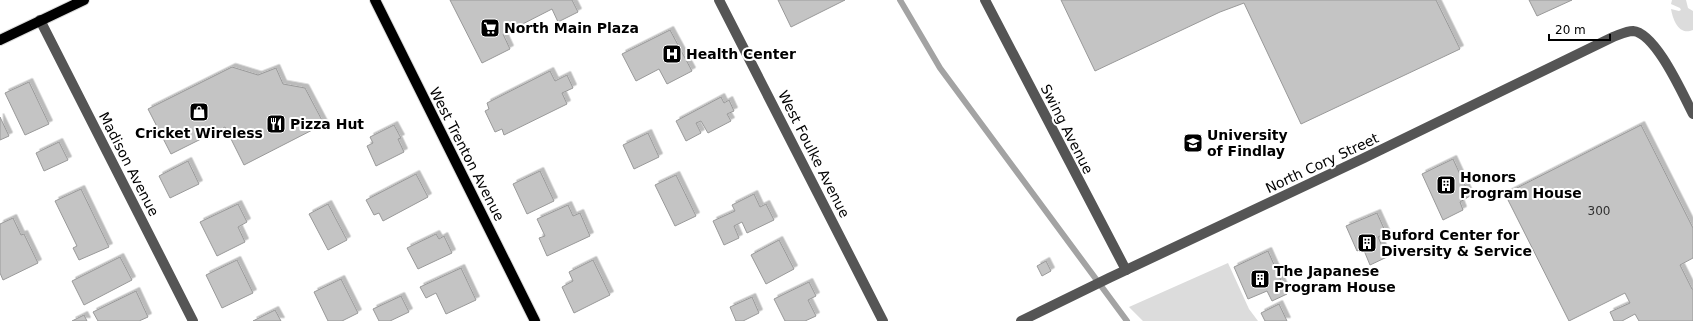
<svg xmlns="http://www.w3.org/2000/svg" width="1693" height="321" font-family="'DejaVu Sans',sans-serif">
<defs>
<filter id="shadow"><feDropShadow dx="3.5" dy="-3.5" stdDeviation="0" flood-color="#0004"/></filter>
</defs>
<rect width="100%" height="100%" fill="#fff"/>
<g fill="#dcdcdc">
<path d="M 1672,0 L 1686,0 L 1688,8 L 1693,11 L 1693,30 C 1679,36 1673,20 1671,9 L 1679,11 L 1681,10 L 1680,8 L 1671,4 Z"/>
<polygon points="1228,263 1249,309 1258,321 1143,321 1129,307"/>
</g>
<g fill="none" stroke-linecap="round" stroke-linejoin="round">
<polyline stroke="#a3a3a3" stroke-width="6" points="900,0 940,68 1127,321"/>
</g>
<g fill="#c4c4c4" stroke="#999" filter="url(#shadow)">
<polygon points="450,0 572,0 578,12 558,22 552,9 503,34 510,49 482,63"/>
<polygon points="778,0 845,0 791,27"/>
<polygon points="1061,0 1436,0 1460,49 1301,124 1244,3 1220,12 1095,71"/>
<polygon points="1529,0 1572,0 1537,16"/>
<polygon points="670,30 692,71 667,84 659,69 636,81 622,54"/>
<polygon points="232,67 258,75 276,68 283,84 305,88 324,124 244,165 225,127 171,154 148,109"/>
<polygon points="550,71 555,81 567,75 573,88 562,93 567,104 504,135 502,129 495,132 485,111 489,109 487,103"/>
<polygon points="29,82 49,124 25,135 5,93"/>
<polygon points="721,97 724,103 729,100 734,111 727,114 731,121 708,133 701,121 696,123 701,133 686,141 676,121"/>
<polygon points="0,117 9,136 0,140"/>
<polygon points="394,125 401,138 398,139 404,152 376,166 367,146 373,143 370,137"/>
<polygon points="1641,125 1693,228 1693,258 1680,265 1692,289 1693,289 1693,321 1639,321 1635,314 1622,321 1614,321 1610,312 1630,303 1625,293 1569,321 1505,194"/>
<polygon points="648,133 659,157 634,169 623,145"/>
<polygon points="59,142 68,160 44,171 36,153"/>
<polygon points="1453,159 1470,196 1460,202 1463,210 1443,220 1422,174"/>
<polygon points="188,161 199,184 170,198 159,176"/>
<polygon points="540,171 554,201 527,214 513,184"/>
<polygon points="416,174 428,197 383,221 379,213 374,215 366,200"/>
<polygon points="676,175 696,216 675,226 655,185"/>
<polygon points="81,189 109,247 79,260 73,248 77,246 55,201"/>
<polygon points="754,194 760,207 766,204 774,220 747,233 742,222 734,226 739,238 724,245 713,221 735,211 732,205"/>
<polygon points="238,204 247,222 238,227 245,242 217,256 200,222"/>
<polygon points="328,204 347,240 328,250 309,214"/>
<polygon points="568,205 573,216 580,213 590,236 547,256 539,238 545,236 537,219"/>
<polygon points="1377,213 1386,233 1378,237 1387,257 1370,265 1363,248 1357,251 1346,226"/>
<polygon points="13,218 21,235 24,234 38,263 3,280 0,273 0,224"/>
<polygon points="436,234 439,239 444,236 452,253 418,269 407,248"/>
<polygon points="779,240 794,269 766,284 751,255"/>
<polygon points="1268,251 1287,294 1272,301 1267,291 1248,299 1234,267"/>
<polygon points="120,257 132,280 84,305 72,281"/>
<polygon points="237,260 253,293 222,308 206,275"/>
<polygon points="593,260 610,295 574,313 562,287 573,281 569,272"/>
<polygon points="1046,261 1051,271 1042,276 1037,266"/>
<polygon points="461,268 476,300 446,314 436,293 426,298 420,287"/>
<polygon points="341,279 358,313 342,321 328,321 314,292"/>
<polygon points="809,282 816,296 808,300 816,316 805,321 785,321 774,299"/>
<polygon points="136,291 148,317 139,321 98,321 93,312"/>
<polygon points="401,296 409,312 390,321 379,321 373,309"/>
<polygon points="752,297 759,313 743,321 736,321 730,307"/>
<polygon points="1279,304 1287,321 1265,321 1261,313"/>
<polygon points="275,310 281,321 253,321"/>
<polygon points="84,315 87,321 72,321"/>
</g>
<g fill="none" stroke-linecap="round" stroke-linejoin="round">
<defs>
<g id="major">
<polyline points="375,0 535,321"/>
<polyline points="0,40 84,0"/>
</g>
</defs>
<use href="#major" stroke="#dbdbdb" stroke-width="12"/>
<g stroke="#555" stroke-width="10">
<polyline points="719,0 883,321"/>
<polyline points="985,0 1126,270"/>
<polyline points="40,20 193,321"/>
<path d="M 1021,321 L 1109,278 L 1364,158 L 1613,37 C 1619,35 1626,31 1633,31 C 1656,33 1683,95 1693,114"/>
</g>
<use href="#major" stroke="#000" stroke-width="10"/>
</g>
<defs>
<symbol id="supermarket-square" viewBox="-11 -11 22 22"><rect x="-9" y="-9" width="18" height="18" rx="4" fill="#000" stroke="#fff"/><path d="M-6-5.5h2.5l.6 2H6L4.5 2H-2.5L-4.4-4H-6ZM-1.5 3.2a1.3 1.3 0 1 0 .1 0ZM3 3.2a1.3 1.3 0 1 0 .1 0Z" fill="#fff"/></symbol>
<symbol id="hospital-square" viewBox="-11 -11 22 22"><rect x="-9" y="-9" width="18" height="18" rx="4" fill="#000" stroke="#fff"/><path d="M-5-5h3v3.5h4V-5h3V5h-3V1.5h-4V5h-3Z" fill="#fff"/></symbol>
<symbol id="shop-square" viewBox="-11 -11 22 22"><rect x="-9" y="-9" width="18" height="18" rx="4" fill="#000" stroke="#fff"/><path d="M-5-2.5h2.3a2.7 3.5 0 0 1 5.4 0H5L5.5 6h-11ZM-1.5-2.5h3a1.5 2.3 0 0 0-3 0Z" fill="#fff"/></symbol>
<symbol id="restaurant-square" viewBox="-11 -11 22 22"><rect x="-9" y="-9" width="18" height="18" rx="4" fill="#000" stroke="#fff"/><path d="M-5-6h1v4h1v-4h1v4h1v-4h1v5L-1.5 .5V6h-2V.5L-5-1ZM5-6V6H3V1.5H1.5Q1.5-4 5-6Z" fill="#fff"/></symbol>
<symbol id="university-square" viewBox="-11 -11 22 22"><rect x="-9" y="-9" width="18" height="18" rx="4" fill="#000" stroke="#fff"/><path d="M0-5L7-2L0 1L-7-2ZM-4 1L0 2.5L4 1V4Q0 6-4 4Z" fill="#fff"/></symbol>
<symbol id="building-square" viewBox="-11 -11 22 22"><rect x="-9" y="-9" width="18" height="18" rx="4" fill="#000" stroke="#fff"/><path d="M-4-6H4V6H1V3H-1V6H-4ZM-2.5-4.3h1.7v1.8h-1.7ZM.8-4.3h1.7v1.8H.8ZM-2.5-1h1.7V.8h-1.7ZM.8-1h1.7V.8H.8Z" fill="#fff"/></symbol>
</defs>
<g fill-rule="evenodd">
<use href="#supermarket-square" x="479" y="17" width="22" height="22"/>
<use href="#hospital-square" x="661" y="43" width="22" height="22"/>
<use href="#shop-square" x="188" y="101" width="22" height="22"/>
<use href="#restaurant-square" x="265" y="113" width="22" height="22"/>
<use href="#university-square" x="1182" y="132" width="22" height="22"/>
<use href="#building-square" x="1435" y="174" width="22" height="22"/>
<use href="#building-square" x="1356" y="232" width="22" height="22"/>
<use href="#building-square" x="1249" y="268" width="22" height="22"/>
</g>
<g text-anchor="middle" dominant-baseline="central" stroke-width="4" stroke-linejoin="round" paint-order="stroke">
<g font-size="12" fill="#313131">
<text x="1599" y="211">300</text>
</g>
<g font-size="14" font-weight="bold" fill="#000" stroke="#fff" text-anchor="start">
<text x="504" y="28">North Main Plaza</text>
<text x="686" y="54">Health Center</text>
<text x="290" y="124">Pizza Hut</text>
<text x="199" y="133" text-anchor="middle">Cricket Wireless</text>
<text x="1207" y="135">University<tspan x="1207" dy="16">of Findlay</tspan></text>
<text x="1460" y="177">Honors<tspan x="1460" dy="16">Program House</tspan></text>
<text x="1381" y="235">Buford Center for<tspan x="1381" dy="16">Diversity &amp; Service</tspan></text>
<text x="1274" y="271">The Japanese<tspan x="1274" dy="16">Program House</tspan></text>
</g>
<g font-size="14" fill="#000" stroke="#fff">
<text transform="translate(1067 129) rotate(63)">Swing Avenue</text>
<text transform="translate(467 154) rotate(63)">West Trenton Avenue</text>
<text transform="translate(814 154) rotate(63)">West Foulke Avenue</text>
<text transform="translate(1322 163) rotate(-25)">North Cory Street</text>
<text transform="translate(129 164) rotate(63)">Madison Avenue</text>
</g>
</g>
<path d="M1549 34v6h61v-6" fill="none" stroke="#000000" stroke-width="2"/>
<text x="1555" y="34" font-size="12" fill="#000000" stroke="#ffffff" stroke-width="3" paint-order="stroke">20 m</text>
</svg>
